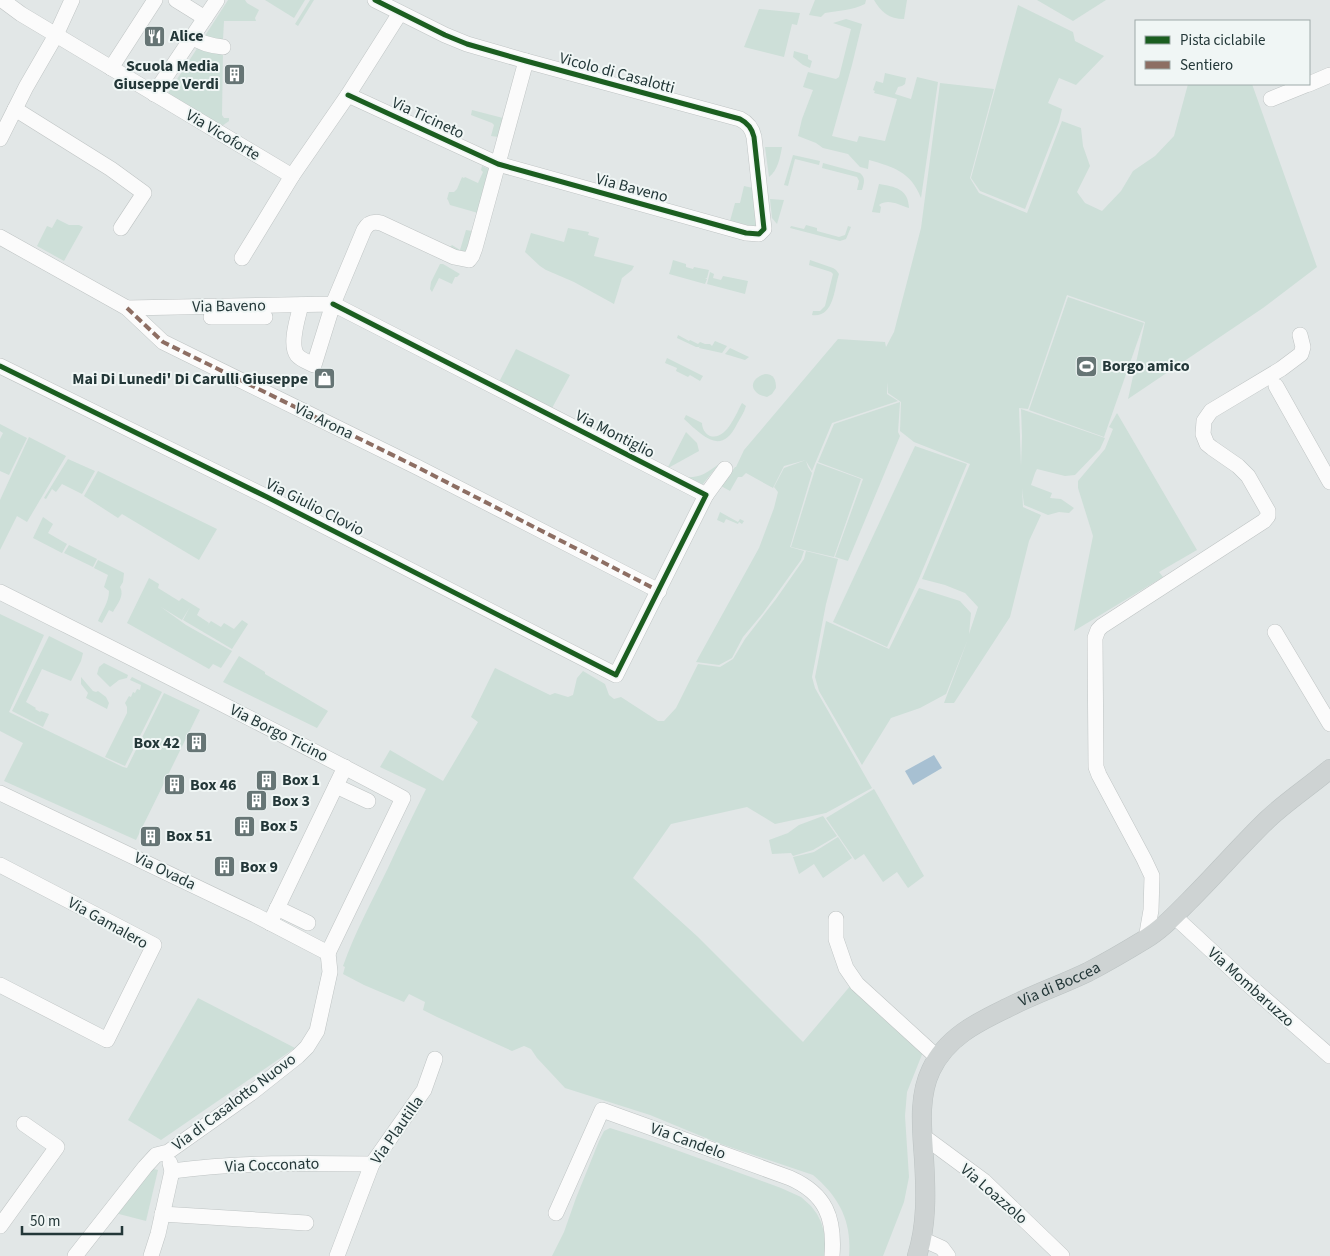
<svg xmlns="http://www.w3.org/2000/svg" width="1330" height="1256" font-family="'Source Sans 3',sans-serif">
<rect width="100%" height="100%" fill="#e2e7e7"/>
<g fill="#cddfd8">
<polygon points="228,0 245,0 247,3 259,10 255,18 256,21 224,21 223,40 203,39"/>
<polygon points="265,0 305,0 294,18"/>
<polygon points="310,0 314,0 298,26 295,24"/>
<path d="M 815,0 L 866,0 L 865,4 C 853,10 838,11 825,13 L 821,17 L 809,15 Z"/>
<path d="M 874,0 L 907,0 L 904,19 C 889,19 881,12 874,0 Z"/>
<polygon points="1037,0 1106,0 1073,21"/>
<polygon points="1018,5 1073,32 1075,41 1104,56 1076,85 1059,78 1048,103 1062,109 1059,122 1025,209 980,191 971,178"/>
<polygon points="759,9 800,13 797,25 792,24 784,57 744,47"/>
<path d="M 846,19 L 862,24 L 852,65 L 832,136 L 857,142 L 859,136 L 885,141 L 897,99 L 874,93 L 875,91 L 873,90 L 876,81 L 883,83 L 885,73 L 906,78 L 905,84 L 902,86 L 898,87 L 895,94 L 911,99 L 917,77 L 938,82 L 921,198 C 911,172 894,167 869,160 L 868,169 L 860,167 L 848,154 L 823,148 L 816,143 L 798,136 L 802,119 L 813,90 L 803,87 L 808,72 L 836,79 L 839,77 L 851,29 L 833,23 Z"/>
<polygon points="198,47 223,51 222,115 224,118 229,118 229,121 222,126 168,93"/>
<polygon points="794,51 808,55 808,59 812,61 810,68 803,65 793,57"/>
<polygon points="940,83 994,89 970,178 979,193 1027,213 1062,121 1081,128 1083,146 1090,166 1077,192 1085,203 1102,211 1121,191 1133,171 1155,156 1174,136 1188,84 1252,84 1317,267 1263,308 1128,399 1145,322 1067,295 1028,409 1019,408 1021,466 1022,436 1021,409 1105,438 1100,449 1075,475 1065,476 1037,469 1035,473 1031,485 1052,493 1050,498 1061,499 1074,508 1069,513 1059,512 1048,515 1024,505 1022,488 1023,507 1041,515 1029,541 1010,617 954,703 944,703 968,639 946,694 920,708 891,718 862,765 819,691 815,677 826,621 889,649 919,588 960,601 971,613 969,634 978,607 965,593 945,585 922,579 970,464 914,442 900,431 901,402 888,393 887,382 887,394 898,401 832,423 812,471 806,461 808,467 812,473 790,547 804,551 801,560 763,613 743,637 732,658 719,665 696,662 759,548 774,508 778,492 774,487 784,468 806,460 784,466 773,488 746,473 742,477 738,477 730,491 721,486 735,467 736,467 744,450 838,339 885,342 886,347 894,332 921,228"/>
<polygon points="472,110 503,118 498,137 491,136 494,125 492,123 471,115"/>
<path d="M 765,147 L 782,147 C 780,158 778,170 769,177 Z"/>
<polygon points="793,155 820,161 819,165 795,159 788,186 784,185"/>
<path d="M 823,163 L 860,173 C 866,178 864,183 862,190 L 857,190 L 859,181 L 857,177 L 822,168 Z"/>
<polygon points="482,166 489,169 478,213 450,205 448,200 447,199 449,192 454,192 457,189 462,177 464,178 465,177 478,183 483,172 481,170"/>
<path d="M 879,184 C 895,187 908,188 909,208 C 899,205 888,198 879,205 L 881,207 L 880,213 L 872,212 Z"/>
<polygon points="744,186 753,188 756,227 730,221 735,203 740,203"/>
<polygon points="770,199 784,200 777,224 772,218"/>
<polygon points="57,219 69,225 79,225 83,227 64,261 37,246 47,226 52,228"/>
<polygon points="806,225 817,228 817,231 839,237 845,235 848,226 851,227 846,239 840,241 790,228 791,226 804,229"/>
<polygon points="568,228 589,232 588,235 599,238 594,256 634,266 632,270 622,278 614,304 574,282 546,270 540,266 525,252 531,233 564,242"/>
<polygon points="466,230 472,231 465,254 450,247 452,245 460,250"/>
<polygon points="673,260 686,264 686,267 693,269 694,267 709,270 707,278 705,278 707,279 705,284 669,274 671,268 684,272 671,268"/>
<path d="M 810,260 L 833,268 L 836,270 L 839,274 C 834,289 834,318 812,315 L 813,311 L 820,311 L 825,306 L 833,274 L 831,272 L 809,265 Z"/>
<polygon points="440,264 443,264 460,274 457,277 455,277 452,284 439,278 432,292 430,289 431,282"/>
<polygon points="710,272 714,274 713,278 721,280 723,276 748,281 745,294 707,284"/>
<polygon points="1068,297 1144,323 1104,437 1029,410"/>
<polygon points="678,335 689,341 690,340 698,344 700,342 705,344 710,344 712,346 715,341 727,346 722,353 699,348 700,346 699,347 696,347 677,338"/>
<polygon points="730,348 749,357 745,360 725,354"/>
<polygon points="516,349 570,375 551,410 498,384"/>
<polygon points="667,358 703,376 700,381 690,375 688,377 676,371 677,368 665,363"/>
<path d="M 765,374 C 774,374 776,380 776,388 L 772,394 L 767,397 C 763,396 759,395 756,392 C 748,384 757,376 765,374 Z"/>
<polygon points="900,402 898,432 900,436 848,561 835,557 863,479 818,462 834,424"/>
<path d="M 742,403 L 746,406 C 744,413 740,418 737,424 C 721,457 702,435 684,419 L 686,415 L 702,423 C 702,428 705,434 710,436 C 726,441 736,414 742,403 Z"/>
<polygon points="1117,413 1197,550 1159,572 1163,577 1074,631 1093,536 1078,488 1078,481 1105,449 1113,429 1109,427"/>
<polygon points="0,424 27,438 9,475 0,471 0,439 3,433 0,431"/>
<polygon points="686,432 697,443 699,451 670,467 668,467"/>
<polygon points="29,437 66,456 27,522 17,516 0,550 0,500"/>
<polygon points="915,446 967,464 918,581 887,647 833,622"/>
<polygon points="68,459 95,471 82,494 62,484 56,492 52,489 46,499 44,498"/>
<polygon points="817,463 861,479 834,557 791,547"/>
<path d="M 719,464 L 702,485 L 684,477 C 701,478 706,473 719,464 Z"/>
<polygon points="98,471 217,529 199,560 122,514 118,518 84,496"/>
<polygon points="720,512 738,522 740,519 744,521 742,524 739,522 738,524 726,519 724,523 717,520"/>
<polygon points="43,517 53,524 48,533 67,544 62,553 33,538"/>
<polygon points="69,545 97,559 93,567 64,553"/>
<path d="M 806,551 L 838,559 L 826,604 L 812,677 L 815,688 L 872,788 L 826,813 L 775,824 L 747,807 L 671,824 L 633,878 L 698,937 L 803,1042 L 851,985 L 923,1052 L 907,1092 L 905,1116 L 909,1177 L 904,1202 L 883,1256 L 849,1256 C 852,1221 839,1197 813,1175 L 718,1143 L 650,1115 L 565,1088 L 537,1058 L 531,1049 L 524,1046 L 512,1051 L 437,1017 L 423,1010 L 425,1002 L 409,994 L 404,1002 L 364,985 L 343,974 L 345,967 L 343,966 C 355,932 372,901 388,868 C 400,842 413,815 426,789 L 380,767 L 390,750 L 443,781 L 478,722 L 471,717 L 495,668 L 550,695 L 555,693 L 568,697 L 573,695 L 577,678 L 583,671 L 605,684 L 609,695 L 614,699 L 621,697 L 658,721 L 664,721 L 676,708 L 698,664 L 720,667 L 733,659 L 745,639 L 776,599 L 804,559 Z"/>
<path d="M 98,560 L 124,573 L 123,582 L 120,587 C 125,596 117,604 113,612 L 109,610 L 102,623 L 98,621 C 102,611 109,602 109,591 L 104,587 L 108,575 L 94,568 Z"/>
<polygon points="149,578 159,584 158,588 179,601 182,598 200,609 197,615 209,623 207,626 211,621 221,627 224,623 234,629 242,620 248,624 232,649 183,620 190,607 182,620 161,607 186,625 232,651 221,668 213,664 209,669 127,623"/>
<polygon points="0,614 44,635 9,712 123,767 127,768 164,693 200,710 136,840 4,781 23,743 0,731"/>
<polygon points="49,636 83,653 81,661 71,681 42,669 26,702 36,708 35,709 40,712 41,711 49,714 43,727 12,711"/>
<polygon points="239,656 265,672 265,674 328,711 317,728 223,682"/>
<polygon points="104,663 128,675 127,678 119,680 110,687 97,674 99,667"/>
<polygon points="81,677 93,691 96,692 98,691 106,697 109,703 107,709 86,698 88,693 81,684"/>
<polygon points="132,677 162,692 125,766 105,757 127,713 127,707 125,703 129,696 131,697 133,692 135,693 137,689 140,690 141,685 130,680"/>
<polygon points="874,789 924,876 908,888 897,872 883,882 864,854 855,860 826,818"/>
<polygon points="823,816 837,836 813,850 793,856 791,853 772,854 769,840 788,833 799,825"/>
<polygon points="838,837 852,858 823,878 814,864 799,874 793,857 814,852"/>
<polygon points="198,998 295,1048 161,1140 128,1120"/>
<polygon points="610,1128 654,1142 781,1188 801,1197 811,1206 817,1214 821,1222 825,1235 825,1256 552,1256 564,1232 576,1198 599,1141 604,1131"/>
<polygon points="150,1168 158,1170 146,1221 115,1213"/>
</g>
<polygon fill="#a7c0d2" points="934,755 942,768 913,785 905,771"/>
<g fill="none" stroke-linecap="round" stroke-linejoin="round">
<defs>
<g id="minor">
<polyline points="2,0 21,14 292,176 348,95 400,13"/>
<polyline points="176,0 205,18"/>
<path d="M 192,37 C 202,44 212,46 223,47"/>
<polyline points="111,68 155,0"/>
<polyline points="1309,84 1330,75"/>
<polyline points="154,94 217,0"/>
<path d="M 348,95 L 498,164 L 746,233 L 759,234 L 764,229 L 754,137 C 752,128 748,123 740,119 L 526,61 L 467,44 L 445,35 L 375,0"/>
<polyline points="1271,99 1308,84"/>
<polyline points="15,109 111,169 144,193 121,228"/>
<polyline points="0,139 26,87 56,35 72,0"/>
<polyline points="0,237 127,308 163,342 417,467 659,591"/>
<polyline points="242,258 292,176"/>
<path d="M 301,305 C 298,317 289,344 297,355 C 301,360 308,362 314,365 L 333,304 L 706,495"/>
<path d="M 127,308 L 333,304 L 364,230 C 368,223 373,221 381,223 L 454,257 L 469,260 L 472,256 L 475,248 L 526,61"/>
<polyline points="211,317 265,317"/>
<polyline points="0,366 267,497 616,675 706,495 725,469"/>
<polyline points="1276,386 1330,482"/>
<path d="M 0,592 C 135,660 270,727 403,798 L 328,953"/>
<polyline points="1275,632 1330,724"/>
<polyline points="336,786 368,801"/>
<polyline points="0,793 255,915 328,953"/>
<polyline points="0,865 154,945 107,1040 0,985"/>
<polyline points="277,908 308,923"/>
<polyline points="1174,916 1242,979 1330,1056"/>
<polyline points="836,919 836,939 846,968 857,984 938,1058"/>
<polyline points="270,923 345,767"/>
<polyline points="1146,939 1151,910 1152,876 1144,859 1099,775 1096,767 1095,638 1098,630 1102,626 1264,521 1268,516 1268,511 1248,476 1238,466 1212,448 1207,444 1203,434 1204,421 1211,411 1281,369 1301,354 1303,347 1300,335"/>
<polyline points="923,1136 984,1181 1062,1256"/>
<path d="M 172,1171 C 238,1162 305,1163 372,1164"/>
<path d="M 556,1213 L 602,1110 L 790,1178 C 826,1194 835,1218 832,1256"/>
<polyline points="162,1214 306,1223"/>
<polyline points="0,1226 57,1147 24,1124"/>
<polyline points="922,1239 942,1248 948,1256"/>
<polyline points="75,1256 145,1167 156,1155 168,1152 250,1094 298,1056 307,1047 317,1031 330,972 328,953"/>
<polyline points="151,1256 158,1234 172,1171 170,1163"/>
<polyline points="337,1256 372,1164 424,1090 435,1059"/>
</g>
<g id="major">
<path id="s1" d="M 917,1256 C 927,1225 926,1192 924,1159 C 922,1129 918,1097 931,1070 C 946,1038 976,1023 1005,1009 C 1032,995 1061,985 1088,972 C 1107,962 1126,951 1144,940 C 1161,930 1175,915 1189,901 C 1216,874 1241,845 1268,819 C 1287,801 1310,786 1330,769"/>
</g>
</defs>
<use href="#minor" stroke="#bfc4c4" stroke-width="16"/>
<use href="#major" stroke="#bcc3c3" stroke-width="20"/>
<use href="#minor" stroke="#fbfbfb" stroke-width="15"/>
<use href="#major" stroke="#ced3d3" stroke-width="19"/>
<polyline stroke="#8d6e63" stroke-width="4" stroke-dasharray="8 4" stroke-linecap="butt" points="127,308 163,342 417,467 659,591"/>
<defs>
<g id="cycleway">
<path d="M 348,95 L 498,164 L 746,233 L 759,234 L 764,229 L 754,137 C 752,128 748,123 740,119 L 526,61 L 467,44 L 445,35 L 375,0"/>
<polyline points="0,366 267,497 616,675 706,495 333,304"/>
</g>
</defs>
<use href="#cycleway" stroke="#f0f6f5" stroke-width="8"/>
<use href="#cycleway" stroke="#1b5e20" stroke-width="5"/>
</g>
<defs>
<symbol id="restaurant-square" viewBox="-11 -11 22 22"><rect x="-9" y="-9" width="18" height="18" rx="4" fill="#667575" stroke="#f0f6f5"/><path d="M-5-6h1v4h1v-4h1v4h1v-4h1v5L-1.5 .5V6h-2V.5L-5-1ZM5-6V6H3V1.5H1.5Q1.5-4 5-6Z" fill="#fff"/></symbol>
<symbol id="building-square" viewBox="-11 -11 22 22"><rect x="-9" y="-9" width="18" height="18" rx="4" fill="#667575" stroke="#f0f6f5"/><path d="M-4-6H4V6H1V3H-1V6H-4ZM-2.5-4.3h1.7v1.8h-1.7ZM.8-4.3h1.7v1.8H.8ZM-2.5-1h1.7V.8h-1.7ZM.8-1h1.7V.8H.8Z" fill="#fff"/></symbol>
<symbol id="stadium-square" viewBox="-11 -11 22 22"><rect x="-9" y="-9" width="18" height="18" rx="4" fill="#667575" stroke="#f0f6f5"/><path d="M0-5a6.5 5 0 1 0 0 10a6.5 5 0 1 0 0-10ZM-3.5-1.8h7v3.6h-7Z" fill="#fff"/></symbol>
<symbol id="shop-square" viewBox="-11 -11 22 22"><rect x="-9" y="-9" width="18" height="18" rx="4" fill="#667575" stroke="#f0f6f5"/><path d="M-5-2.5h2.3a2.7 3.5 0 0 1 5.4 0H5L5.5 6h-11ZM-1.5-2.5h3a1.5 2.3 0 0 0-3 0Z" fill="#fff"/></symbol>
</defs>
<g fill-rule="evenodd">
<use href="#restaurant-square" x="142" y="24" width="25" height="25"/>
<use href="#building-square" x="222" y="62" width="25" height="25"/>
<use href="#stadium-square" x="1074" y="354" width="25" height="25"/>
<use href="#shop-square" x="312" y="366" width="25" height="25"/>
<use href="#building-square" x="184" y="730" width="25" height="25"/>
<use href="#building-square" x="254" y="768" width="25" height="25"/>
<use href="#building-square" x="162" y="772" width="25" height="25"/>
<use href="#building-square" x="244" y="788" width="25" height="25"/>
<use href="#building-square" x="232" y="814" width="25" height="25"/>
<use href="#building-square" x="138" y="824" width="25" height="25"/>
<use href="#building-square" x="212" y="854" width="25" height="25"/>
</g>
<g text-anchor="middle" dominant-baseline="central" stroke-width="4" stroke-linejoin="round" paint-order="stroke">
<g font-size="16" font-weight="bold" fill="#233738" stroke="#f0f6f5" text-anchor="start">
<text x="170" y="36">Alice</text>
<text x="219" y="66" text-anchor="end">Scuola Media<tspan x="219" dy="18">Giuseppe Verdi</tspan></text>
<text x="1102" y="366">Borgo amico</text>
<text x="308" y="379" text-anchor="end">Mai Di Lunedi' Di Carulli Giuseppe</text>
<text x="180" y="743" text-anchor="end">Box 42</text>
<text x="282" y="780">Box 1</text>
<text x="190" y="785">Box 46</text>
<text x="272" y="801">Box 3</text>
<text x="260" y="826">Box 5</text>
<text x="166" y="836">Box 51</text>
<text x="240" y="867">Box 9</text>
</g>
<g font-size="16" fill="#233738" stroke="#f0f6f5">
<text transform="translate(617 73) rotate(15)">Vicolo di Casalotti</text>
<text transform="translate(428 118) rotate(25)">Via Ticineto</text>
<text transform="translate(223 135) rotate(31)">Via Vicoforte</text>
<text transform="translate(632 188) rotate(15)">Via Baveno</text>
<text transform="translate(229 306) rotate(-1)">Via Baveno</text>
<text transform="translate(324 421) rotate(26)">Via Arona</text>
<text transform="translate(615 434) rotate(27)">Via Montiglio</text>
<text transform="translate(315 507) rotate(27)">Via Giulio Clovio</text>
<text transform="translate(279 733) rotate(27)">Via Borgo Ticino</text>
<text transform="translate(165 871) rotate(26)">Via Ovada</text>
<text transform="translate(108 923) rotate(29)">Via Gamalero</text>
<text stroke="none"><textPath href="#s1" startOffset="346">Via di Boccea</textPath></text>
<text transform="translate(1251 987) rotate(42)">Via Mombaruzzo</text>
<text transform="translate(234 1102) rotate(-37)">Via di Casalotto Nuovo</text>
<text transform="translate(397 1130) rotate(-55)">Via Plautilla</text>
<text transform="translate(688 1141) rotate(20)">Via Candelo</text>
<text transform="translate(272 1165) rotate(-2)">Via Cocconato</text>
<text transform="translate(994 1194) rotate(41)">Via Loazzolo</text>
</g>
</g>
<rect x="1135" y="20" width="175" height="65" fill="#f0f6f5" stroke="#9eaaa9"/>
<rect x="1145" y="36" width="25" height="8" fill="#1b5e20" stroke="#9eaaa9"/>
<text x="1180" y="45" font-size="15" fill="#233738">Pista ciclabile</text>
<rect x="1145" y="61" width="25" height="8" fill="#8d6e63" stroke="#9eaaa9"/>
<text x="1180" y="70" font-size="15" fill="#233738">Sentiero</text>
<path d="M22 1226v8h100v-8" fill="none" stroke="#233738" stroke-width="2.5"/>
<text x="30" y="1226" font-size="15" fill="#233738" stroke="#f0f6f5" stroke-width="4" paint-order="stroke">50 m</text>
</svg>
